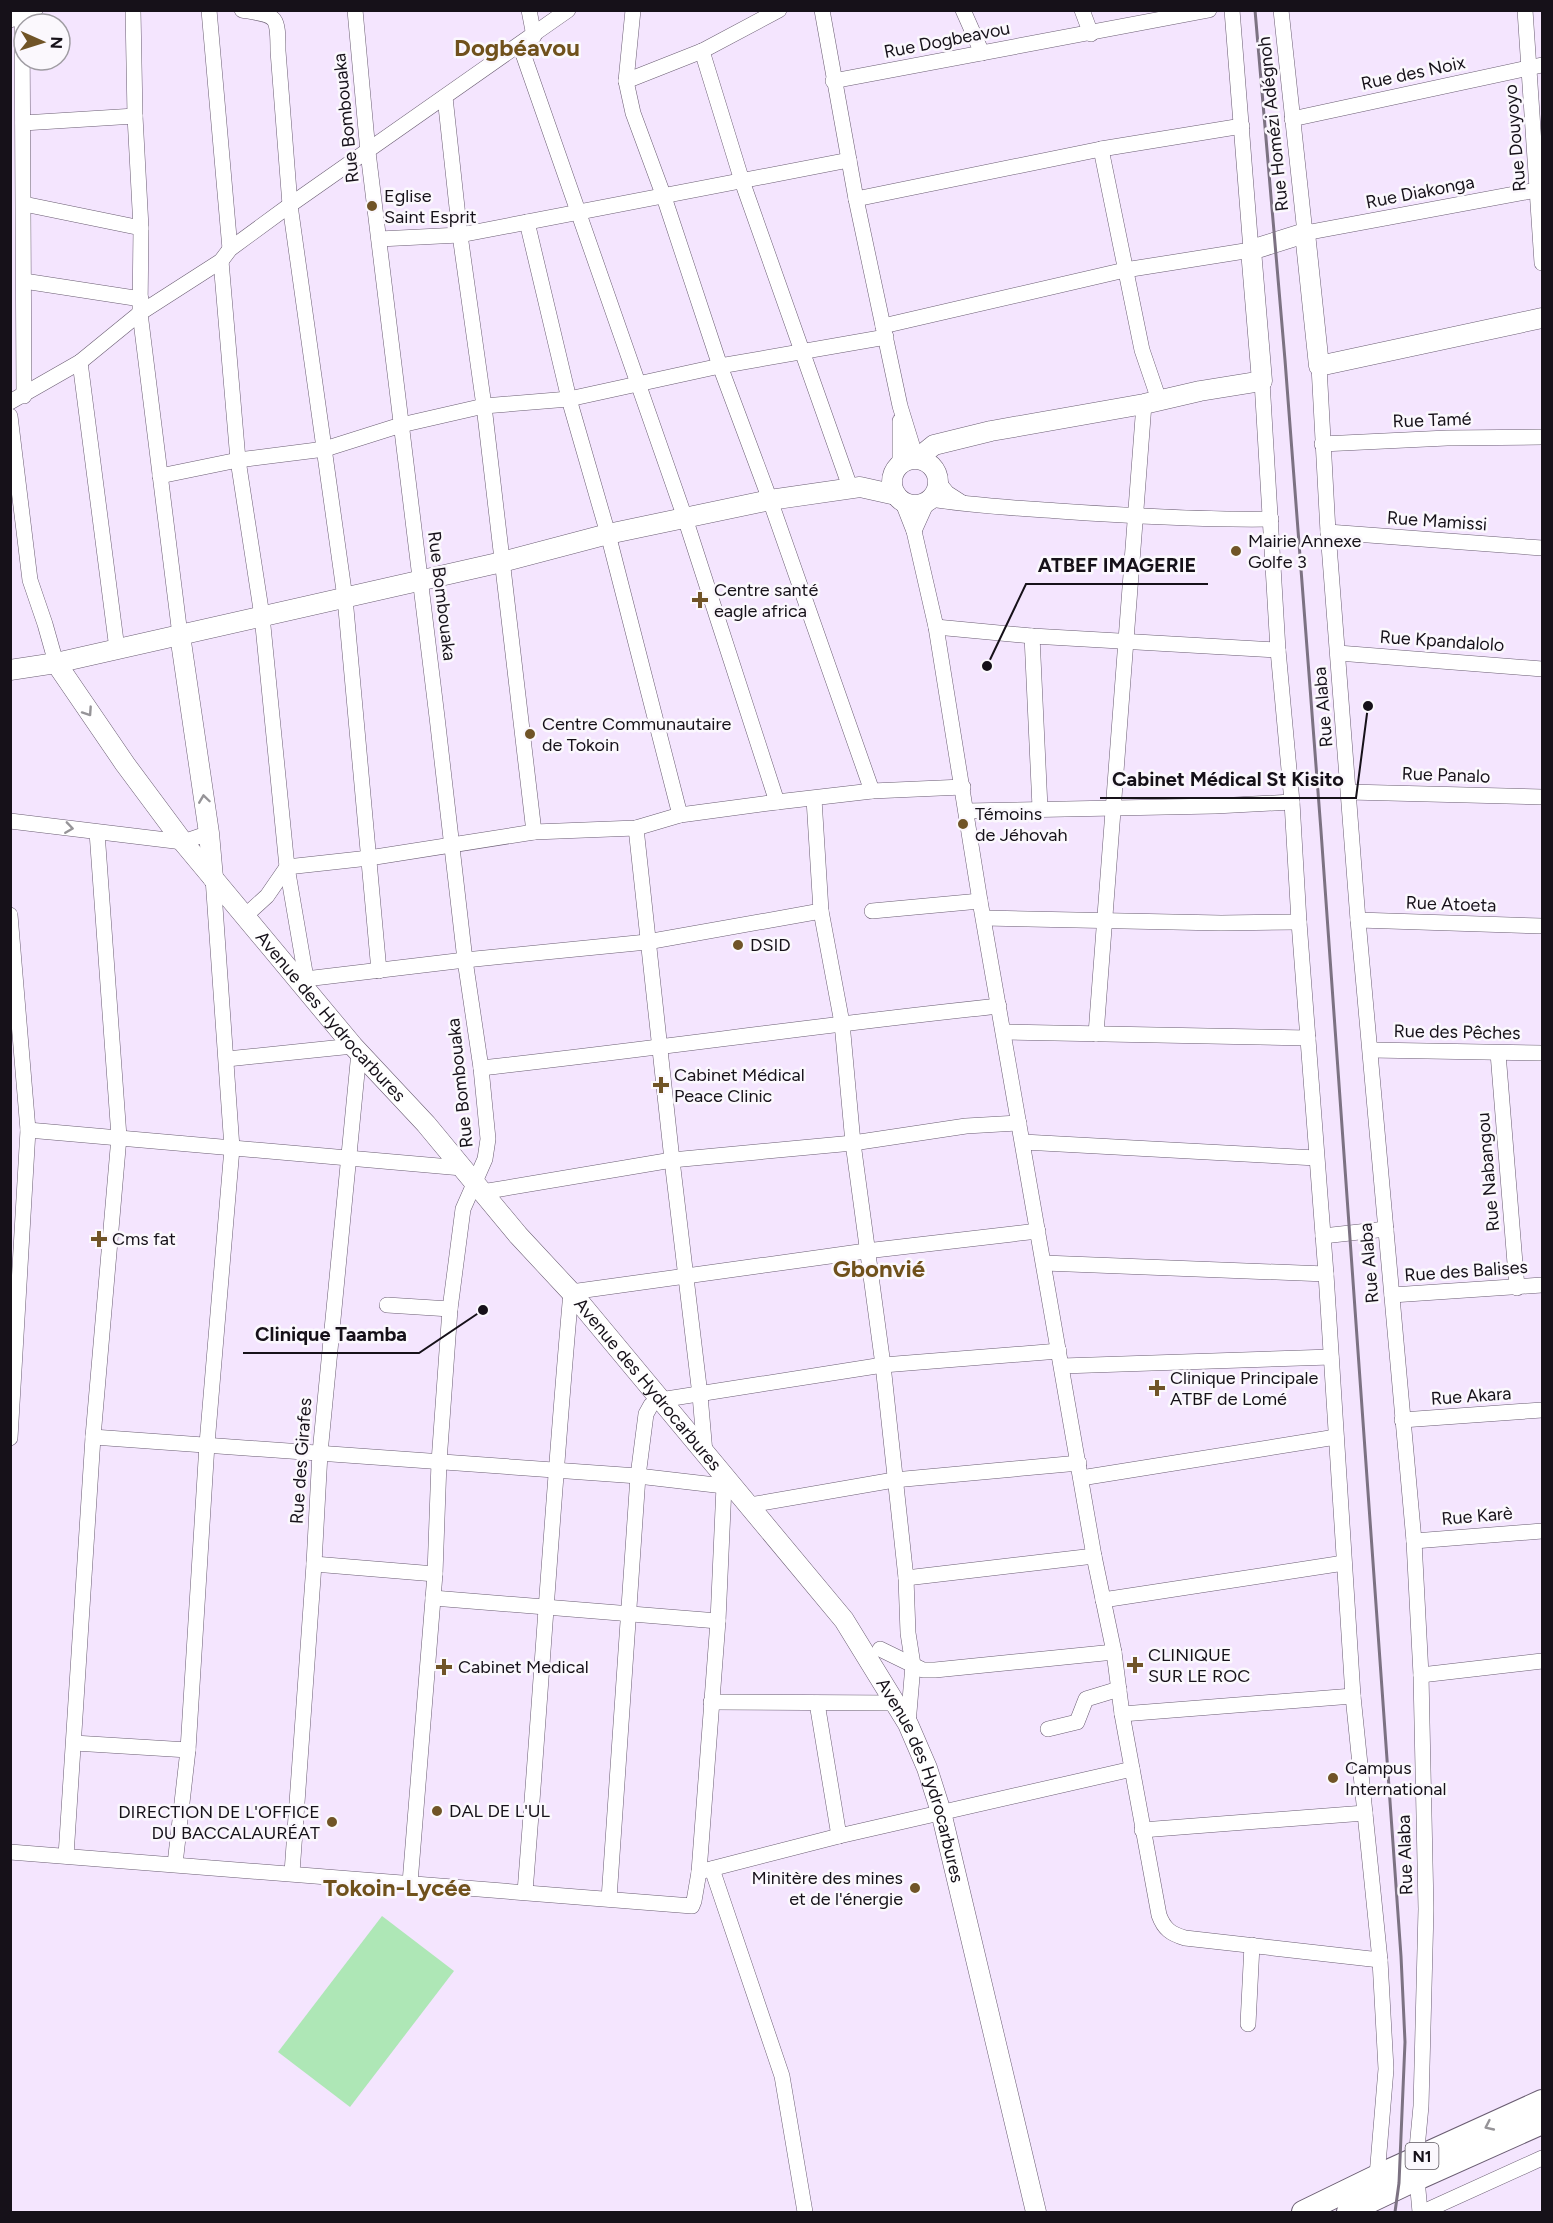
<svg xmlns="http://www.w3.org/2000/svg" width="1553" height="2223" font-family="Figtree,sans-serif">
<rect width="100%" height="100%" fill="#f4e5fe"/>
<polygon fill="#aee7b6" points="382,1916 454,1971 350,2107 278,2052"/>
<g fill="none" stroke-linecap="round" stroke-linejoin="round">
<defs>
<g id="minor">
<polyline points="133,10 135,116 141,228 140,313 180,635"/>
<polyline points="209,10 230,249"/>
<path d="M 242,10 C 277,16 278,14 278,51 L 290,205 L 345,598 L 379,971"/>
<polyline points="355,10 368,152 437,717 465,960 481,1068 488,1139 485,1159 463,1209 450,1309 439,1462 435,1574 410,1883"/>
<polyline points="529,10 534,36"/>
<polyline points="633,10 626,81 633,113 664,197 720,366 770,500 872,791"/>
<polyline points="822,10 856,199 900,406 916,458"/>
<polyline points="963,10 982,53"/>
<polyline points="1082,10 1091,34"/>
<polyline points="1281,10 1305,233 1542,189"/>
<polyline points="1525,10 1542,263"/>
<polyline points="22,16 24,396"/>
<polyline points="10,20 35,10"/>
<polyline points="520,45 685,518 777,802"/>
<polyline points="702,51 742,181 850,487"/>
<polyline points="626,81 702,51 779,10"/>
<polyline points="833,81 1209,10"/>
<polyline points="445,97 460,235 484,406 534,832"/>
<polyline points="1292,119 1542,65"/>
<polyline points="23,123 135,116"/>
<polyline points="1101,149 1142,350 1159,400"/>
<polyline points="856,199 1101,149 1242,126"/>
<polyline points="24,204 141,228"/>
<polyline points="527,222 569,399 608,534 680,815"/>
<polyline points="379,239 460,235 849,160"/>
<polyline points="221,261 238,460 262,616 287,867 306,978"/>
<polyline points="24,281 141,299"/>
<polyline points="883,326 1125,270 1251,250 1232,10"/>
<polyline points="80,362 117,649"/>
<polyline points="1319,366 1328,532 1358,920 1414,1541 1421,1675 1426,1909 1421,2106 1416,2159"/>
<polyline points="1262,381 1278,650 1292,802 1299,922 1326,1274 1353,1696 1380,1960 1386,2069 1377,2176"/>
<polyline points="10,402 80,362 140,313 221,261 230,249 290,205 568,10"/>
<polyline points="10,416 30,580 45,624 56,663"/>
<polyline points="900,421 900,464"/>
<polyline points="1322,444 1447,438 1542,437"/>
<polyline points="160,476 238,460 325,449 401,425 484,406 569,399 720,366 886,337"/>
<polyline points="939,483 947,493 961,502"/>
<path d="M 931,499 C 973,506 1016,508 1059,511 C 1130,516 1200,520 1271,519"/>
<path d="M 903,503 L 914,531 L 936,627 L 980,901 L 1094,1556 L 1114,1652 L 1122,1714 L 1159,1915 C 1164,1929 1171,1934 1185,1938 L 1380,1960"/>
<polyline points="914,531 927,502"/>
<polyline points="1328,532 1542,548"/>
<polyline points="936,627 1032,636 1278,650"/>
<polyline points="1032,636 1040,808"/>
<polyline points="1338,653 1542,669"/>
<polyline points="1349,792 1542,797"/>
<polyline points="814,799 821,911 842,1023 853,1143 883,1365 906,1578 908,1633 913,1665 908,1724"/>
<polyline points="966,811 1215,806 1292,802"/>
<polyline points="10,821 183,842 209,833"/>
<polyline points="636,828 672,1160 700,1395 705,1453"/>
<polyline points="872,911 980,901"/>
<polyline points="10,915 28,1130 10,1438"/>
<polyline points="245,916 267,896 287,867 369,858 534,832 636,828 680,815 777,802 872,791 963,787"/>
<polyline points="984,918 1221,923 1299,922"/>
<polyline points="1358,920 1542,926"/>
<polyline points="297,980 465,960 647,942 821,911"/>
<polyline points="1004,1032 1308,1038"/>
<polyline points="1096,1034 1144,404"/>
<polyline points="1371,1050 1542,1053"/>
<polyline points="1498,1053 1517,1288"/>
<polyline points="227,1059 353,1046"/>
<path d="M 481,1068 C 654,1049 826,1024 999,1006"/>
<polyline points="28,1130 462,1168"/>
<polyline points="1023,1142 1316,1158"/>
<polyline points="482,1192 672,1160 853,1143 966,1126 1019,1123"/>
<polyline points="1323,1236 1386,1229"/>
<polyline points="1044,1263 1326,1274"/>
<polyline points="1392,1295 1542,1285"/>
<polyline points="387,1305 450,1309"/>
<polyline points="1062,1366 1331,1357"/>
<polyline points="1402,1420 1542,1410"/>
<polyline points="93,1437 638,1476 724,1486"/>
<polyline points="1081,1478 1336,1437"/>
<polyline points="750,1505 894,1480 1079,1463"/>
<polyline points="1414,1541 1542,1531"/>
<polyline points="314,1564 435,1574"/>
<polyline points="906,1578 1094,1556"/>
<polyline points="433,1598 718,1621"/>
<polyline points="1103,1600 1344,1563"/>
<polyline points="880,1649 923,1670 935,1670 1114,1652"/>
<polyline points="1421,1675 1542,1661"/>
<polyline points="711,1702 896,1703"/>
<polyline points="817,1703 839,1836"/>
<polyline points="1122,1714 1353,1696"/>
<polyline points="1048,1729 1077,1722 1086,1699 1119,1689"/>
<polyline points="74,1743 188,1750"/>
<polyline points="1142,1830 1365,1813"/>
<polyline points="10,1852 692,1906 694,1901 699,1872 718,1621 724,1486 727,1480"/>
<polyline points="66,1856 93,1437 119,1137 97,832"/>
<polyline points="175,1864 188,1750 207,1444 232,1148 213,878"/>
<polyline points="712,1869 782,2076 805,2212"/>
<polyline points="699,1872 839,1836 1132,1769"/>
<polyline points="292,1873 314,1564 320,1453 359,1052"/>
<path d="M 525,1892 C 541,1692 553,1492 571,1292 L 866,1251 L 1038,1231"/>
<polyline points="609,1899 638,1476 646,1414 651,1405 660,1400 883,1365 1059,1351"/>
<polyline points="1248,2024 1252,1945"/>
<polyline points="1417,2179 1420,2212"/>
<polyline points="1423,2212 1542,2158"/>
</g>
<g id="major">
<polyline points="918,458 934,445 991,431 1144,404 1200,391 1262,381 1251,250 1305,233 1319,366 1542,318"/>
<circle cx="915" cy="482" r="23"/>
<polyline points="180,635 209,833 213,878"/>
<path id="s1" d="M 56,663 L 125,764 L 183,842 L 353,1046 L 426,1124 L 518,1235 L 571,1292 L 844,1620 L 908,1724 L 927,1768 L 941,1812 L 1036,2212"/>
<polyline points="10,670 56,663 502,562 608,534 770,500 860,487 896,495"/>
</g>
<g id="highway">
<polyline points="1303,2212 1377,2176 1542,2101"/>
<polyline points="1348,2212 1417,2179 1542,2123"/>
</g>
</defs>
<use href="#minor" stroke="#6a5d72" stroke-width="16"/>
<use href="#major" stroke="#6a5d72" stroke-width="21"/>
<use href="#highway" stroke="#6a5d72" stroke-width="24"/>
<use href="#minor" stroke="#fff" stroke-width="15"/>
<use href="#major" stroke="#fff" stroke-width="20"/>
<use href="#highway" stroke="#fff" stroke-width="22"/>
<polyline stroke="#7c7282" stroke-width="3" points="1255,10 1285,360 1321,831 1401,1956 1405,2042 1399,2183 1395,2212"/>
</g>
<defs><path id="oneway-chevron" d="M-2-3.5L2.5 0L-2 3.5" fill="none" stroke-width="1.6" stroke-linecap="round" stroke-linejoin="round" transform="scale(1.5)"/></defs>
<g stroke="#969498">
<use href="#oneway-chevron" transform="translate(88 712) rotate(56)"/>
<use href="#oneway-chevron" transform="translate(204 799) rotate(-98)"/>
<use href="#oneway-chevron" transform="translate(69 828) rotate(8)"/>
<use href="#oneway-chevron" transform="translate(1489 2126) rotate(155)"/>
</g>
<g fill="#705427" stroke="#fbf8fd" stroke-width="2">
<circle cx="372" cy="206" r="6"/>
<circle cx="1236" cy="551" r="6"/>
<path d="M697 591h6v6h6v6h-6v6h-6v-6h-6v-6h6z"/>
<circle cx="530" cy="734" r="6"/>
<circle cx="963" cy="824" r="6"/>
<circle cx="738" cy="945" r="6"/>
<path d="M658 1076h6v6h6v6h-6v6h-6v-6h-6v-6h6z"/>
<path d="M96 1230h6v6h6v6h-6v6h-6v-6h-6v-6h6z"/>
<path d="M1154 1379h6v6h6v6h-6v6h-6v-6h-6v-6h6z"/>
<path d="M1132 1656h6v6h6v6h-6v6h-6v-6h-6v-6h6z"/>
<path d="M441 1658h6v6h6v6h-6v6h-6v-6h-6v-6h6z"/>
<circle cx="1333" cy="1778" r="6"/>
<circle cx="437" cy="1811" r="6"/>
<circle cx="332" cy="1822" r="6"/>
<circle cx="915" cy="1888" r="6"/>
</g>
<g text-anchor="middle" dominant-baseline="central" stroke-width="5" stroke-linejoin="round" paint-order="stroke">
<rect fill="#fbf8fd" stroke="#5b565d" stroke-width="1.5" x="1405.5" y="2143" width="33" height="26" rx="4.5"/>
<g font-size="16" font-weight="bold" fill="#161119">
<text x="1422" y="2156">N1</text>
</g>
<g font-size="18" fill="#161119" stroke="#fbf8fd">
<text transform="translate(947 40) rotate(-11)">Rue Dogbeavou</text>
<text transform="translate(1413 73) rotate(-12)">Rue des Noix</text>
<text transform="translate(346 118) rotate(-96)">Rue Bombouaka</text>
<text transform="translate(1273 124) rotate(-96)">Rue Homézi Adégnoh</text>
<text transform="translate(1515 138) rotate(-95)">Rue Douyoyo</text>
<text transform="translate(1420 192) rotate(-11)">Rue Diakonga</text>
<text transform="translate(1432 420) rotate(-2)">Rue Tamé</text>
<text transform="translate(1437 521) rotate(4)">Rue Mamissi</text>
<text transform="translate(442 596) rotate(83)">Rue Bombouaka</text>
<text transform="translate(1442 641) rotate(4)">Rue Kpandalolo</text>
<text transform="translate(1323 707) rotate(-95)">Rue Alaba</text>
<text transform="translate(1446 775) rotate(2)">Rue Panalo</text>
<text transform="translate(1451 904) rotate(2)">Rue Atoeta</text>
<text stroke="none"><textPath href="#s1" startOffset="448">Avenue des Hydrocarbures</textPath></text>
<text transform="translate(1457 1032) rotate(1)">Rue des Pêches</text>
<text transform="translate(460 1083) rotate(-96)">Rue Bombouaka</text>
<text transform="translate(1488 1172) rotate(-95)">Rue Nabangou</text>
<text transform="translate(1369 1263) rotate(-95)">Rue Alaba</text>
<text transform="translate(1466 1271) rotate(-4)">Rue des Balises</text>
<text stroke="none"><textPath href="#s1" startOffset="934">Avenue des Hydrocarbures</textPath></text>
<text transform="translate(1471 1396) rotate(-4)">Rue Akara</text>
<text transform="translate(301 1461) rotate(-86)">Rue des Girafes</text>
<text transform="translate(1477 1516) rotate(-5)">Rue Karè</text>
<text stroke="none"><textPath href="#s1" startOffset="1420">Avenue des Hydrocarbures</textPath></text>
<text transform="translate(1405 1855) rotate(-92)">Rue Alaba</text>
</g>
<g font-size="18" fill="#161119" stroke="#fbf8fd" text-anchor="start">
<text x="384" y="196">Eglise<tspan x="384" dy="21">Saint Esprit</tspan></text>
<text x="1248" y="541">Mairie Annexe<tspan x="1248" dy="21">Golfe 3</tspan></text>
<text x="714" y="590">Centre santé<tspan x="714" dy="21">eagle africa</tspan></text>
<text x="542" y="724">Centre Communautaire<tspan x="542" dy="21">de Tokoin</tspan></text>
<text x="975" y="814">Témoins<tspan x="975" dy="21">de Jéhovah</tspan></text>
<text x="750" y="945">DSID</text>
<text x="674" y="1075">Cabinet Médical<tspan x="674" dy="21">Peace Clinic</tspan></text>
<text x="112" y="1239">Cms fat</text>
<text x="1170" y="1378">Clinique Principale<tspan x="1170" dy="21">ATBF de Lomé</tspan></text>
<text x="1148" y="1655">CLINIQUE<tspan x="1148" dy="21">SUR LE ROC</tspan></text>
<text x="458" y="1667">Cabinet Medical</text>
<text x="1345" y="1768">Campus<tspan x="1345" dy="21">International</tspan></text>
<text x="449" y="1811">DAL DE L'UL</text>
<text x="320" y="1812" text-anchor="end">DIRECTION DE L'OFFICE<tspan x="320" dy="21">DU BACCALAURÉAT</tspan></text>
<text x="903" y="1878" text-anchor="end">Minitère des mines<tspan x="903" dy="21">et de l'énergie</tspan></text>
</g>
<g font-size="24" font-weight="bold" fill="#70511c" stroke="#fbf8fd">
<text x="517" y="47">Dogbéavou</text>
<text x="879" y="1268">Gbonvié</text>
<text x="397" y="1887">Tokoin-Lycée</text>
</g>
</g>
<path fill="none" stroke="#161119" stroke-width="2" d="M987 666L1026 584H1208M1368 706L1356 798H1100M483 1310L419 1353H243"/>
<g fill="#161119" stroke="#fbf8fd" stroke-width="2">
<circle cx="987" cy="666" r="6"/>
<circle cx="1368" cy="706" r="6"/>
<circle cx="483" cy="1310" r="6"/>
</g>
<g font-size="20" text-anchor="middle" font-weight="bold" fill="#161119" stroke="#fbf8fd" stroke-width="5" stroke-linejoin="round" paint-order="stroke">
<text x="1117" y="572">ATBEF IMAGERIE</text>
<text x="1228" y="786">Cabinet Médical St Kisito</text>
<text x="331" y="1341">Clinique Taamba</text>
</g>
<rect width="1553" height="2223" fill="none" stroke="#161119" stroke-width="24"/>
<g transform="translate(42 42) rotate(93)"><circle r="28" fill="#fbf8fd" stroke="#9f9ca2" stroke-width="1.5"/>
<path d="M0-4.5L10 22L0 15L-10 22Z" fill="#705427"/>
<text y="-9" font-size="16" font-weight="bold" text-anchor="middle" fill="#161119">N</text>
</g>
</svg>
